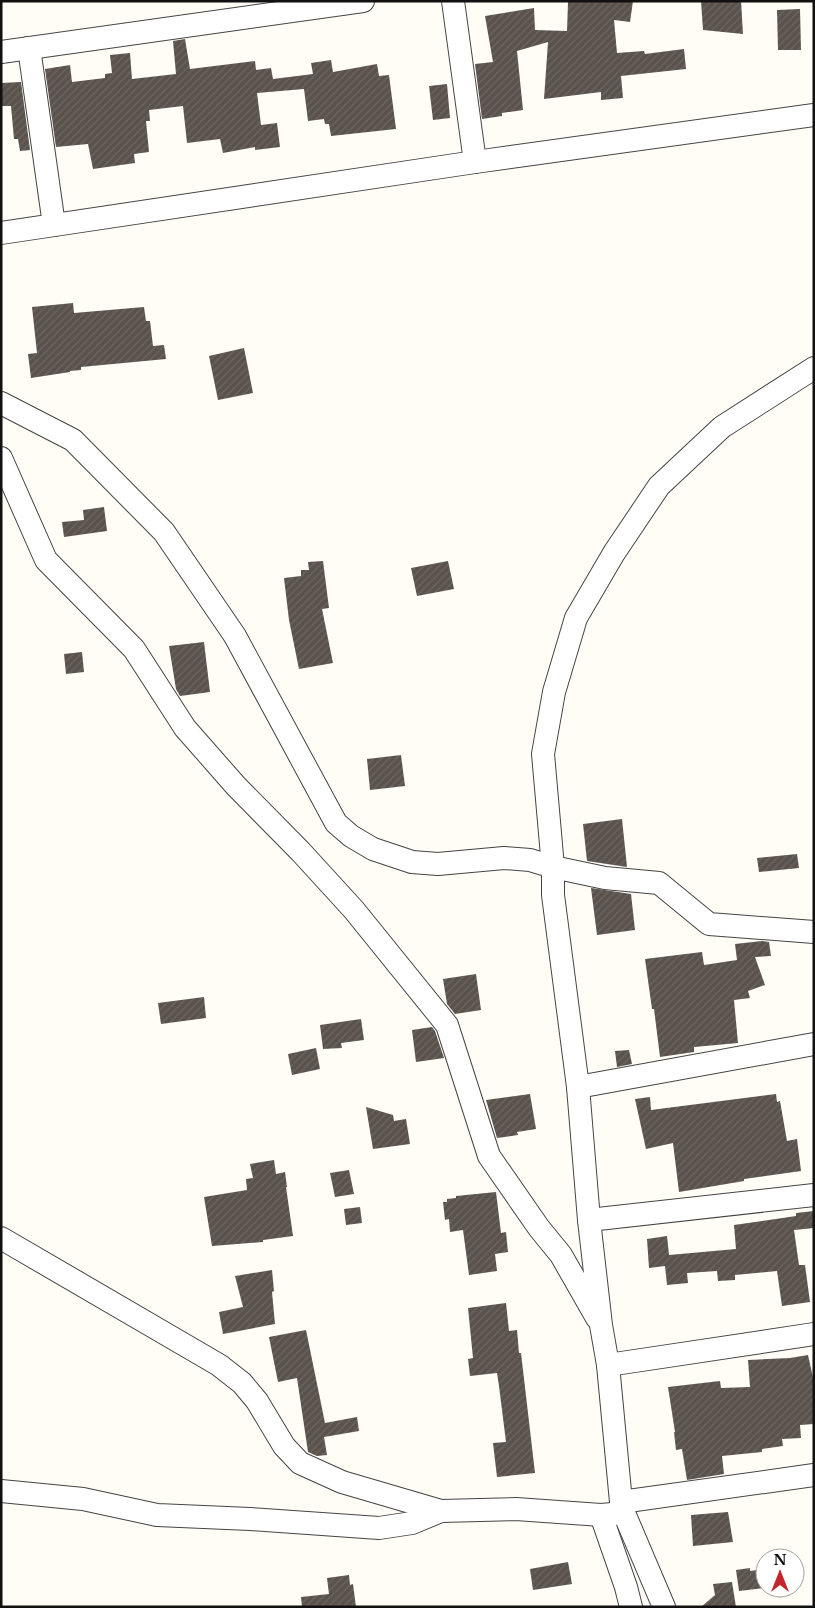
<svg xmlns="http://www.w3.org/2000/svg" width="815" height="1608" font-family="'Libre Baskerville',serif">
<defs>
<pattern id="building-hatch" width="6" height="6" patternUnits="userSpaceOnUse" patternTransform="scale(1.25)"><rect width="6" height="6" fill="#5a524d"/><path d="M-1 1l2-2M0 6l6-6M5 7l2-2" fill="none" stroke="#6d6662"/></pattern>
</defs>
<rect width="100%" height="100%" fill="#fffdf5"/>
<g fill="url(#building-hatch)">
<polygon points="611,1 633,1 630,22 614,20 617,53 644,51 645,54 684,49 686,69 621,76 623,98 601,100 601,92 544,99 548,42 517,51 523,110 502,113 502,116 482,119 475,64 493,62 485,16 534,8 535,30 567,31 568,2"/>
<polygon points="701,1 741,1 743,34 703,30"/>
<polygon points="800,9 801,50 778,50 777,10"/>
<polygon points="185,39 190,69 255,61 256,70 271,68 273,79 313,74 311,63 331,60 333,72 377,64 379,76 389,75 396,129 331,136 329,124 325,124 324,119 308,121 304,89 257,93 261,125 277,123 280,147 255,150 255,147 223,153 220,139 187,143 183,106 149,110 150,121 146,121 149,152 134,154 135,163 93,169 88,144 56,147 45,69 70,65 72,82 105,78 105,74 112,73 110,55 130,53 132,79 176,74 173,41"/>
<polygon points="21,82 30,150 20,151 18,139 14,139 11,106 1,106 1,83"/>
<polygon points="447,84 450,118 433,120 429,86"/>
<polygon points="73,303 74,313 144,307 146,321 150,321 153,346 164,345 166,359 81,367 81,370 70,371 70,372 31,378 28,354 37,353 32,307"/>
<polygon points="244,348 253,393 218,400 209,356"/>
<polygon points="104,507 107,531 64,537 62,522 84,520 83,510"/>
<polygon points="323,561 329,608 322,609 333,663 299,669 289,620 284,578 301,576 301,570 309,570 308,562"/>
<polygon points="448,561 454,589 417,596 411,568"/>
<polygon points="204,642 210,692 180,696 176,689 169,646"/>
<polygon points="82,652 84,672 66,674 64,654"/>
<polygon points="401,755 405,786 370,790 367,759"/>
<polygon points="622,819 627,867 587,861 583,824"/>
<polygon points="797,854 799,868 759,872 757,858"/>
<polygon points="591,888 631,894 635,930 597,935"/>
<polygon points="762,941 769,942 771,956 755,957 765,985 748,991 750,998 734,1000 738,1043 694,1047 694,1052 660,1057 654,1009 652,1009 645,959 702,952 704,965 737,960 735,944"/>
<polygon points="476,974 481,1010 455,1014 447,1004 443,979"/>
<polygon points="204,997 206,1018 161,1024 158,1003"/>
<polygon points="361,1019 364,1040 341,1043 342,1048 323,1049 320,1025"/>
<polygon points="432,1027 435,1031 444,1058 416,1062 412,1030"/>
<polygon points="316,1048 320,1069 292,1075 288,1054"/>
<polygon points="629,1050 632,1064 617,1067 615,1051"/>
<polygon points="530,1094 536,1129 517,1132 518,1135 497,1138 486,1100"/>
<polygon points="776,1094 777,1102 780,1101 787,1141 797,1139 801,1171 744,1179 744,1181 679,1192 673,1143 646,1149 635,1099 650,1097 651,1110"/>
<polygon points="366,1107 393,1115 394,1121 406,1119 410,1144 373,1149"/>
<polygon points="274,1160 276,1174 285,1172 287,1187 286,1187 293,1236 263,1240 263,1242 212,1246 204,1197 247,1190 246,1179 253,1178 250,1164"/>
<polygon points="349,1170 354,1194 335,1197 330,1173"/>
<polygon points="496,1192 501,1233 506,1232 508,1252 495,1254 497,1271 469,1275 463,1230 450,1232 449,1219 445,1220 443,1202 447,1202 447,1199 456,1198 456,1196"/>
<polygon points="360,1207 362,1223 346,1225 344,1209"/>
<polygon points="814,1211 814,1228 794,1230 799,1265 805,1265 810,1302 782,1306 777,1271 735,1275 735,1280 718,1281 717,1271 687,1273 688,1283 667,1285 665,1266 649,1268 647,1239 667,1236 669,1255 736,1249 734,1225 796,1216 796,1213"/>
<polygon points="272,1270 274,1291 272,1292 275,1324 223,1334 219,1312 243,1307 235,1276"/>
<polygon points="506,1303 509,1331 517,1330 519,1353 521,1353 535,1473 497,1477 493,1443 506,1442 499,1386 497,1373 470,1376 468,1359 473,1358 468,1308"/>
<polygon points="306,1330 325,1423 357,1417 359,1431 324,1437 327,1455 317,1456 308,1452 297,1378 278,1382 269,1337"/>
<polygon points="808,1355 814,1382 814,1424 800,1425 801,1438 782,1439 783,1446 762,1449 762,1452 722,1456 724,1474 687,1480 682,1449 676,1450 674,1432 675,1432 668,1387 720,1381 721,1388 750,1387 748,1360 790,1358"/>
<polygon points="728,1512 733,1542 693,1546 691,1515"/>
<polygon points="568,1562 572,1584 533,1590 530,1569"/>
<polygon points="750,1568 750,1571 764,1569 765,1588 739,1591 736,1570"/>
<polygon points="349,1575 350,1585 353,1584 356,1607 302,1607 301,1597 329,1594 327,1578"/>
<polygon points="732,1582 736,1607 701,1607 715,1595 713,1584"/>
</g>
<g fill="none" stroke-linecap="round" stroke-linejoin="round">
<defs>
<g id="minor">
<polyline points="453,1 475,162"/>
<polyline points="29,48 54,225"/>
<polyline points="1,52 363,1"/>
<polyline points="1,233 475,162 814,115"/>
<polyline points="1,403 73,440 164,532 235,636 336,823 351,836 373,849 412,862 438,864 504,858 530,860 553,867 605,878 659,883 709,924 814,932"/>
<polyline points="1,458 46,560 134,649 185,728 236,786 301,852 354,910 447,1025 489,1156 539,1228 561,1255 597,1318"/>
<polyline points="578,1087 814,1044"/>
<polyline points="589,1220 814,1195"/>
<polyline points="1,1238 219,1365 242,1383 257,1401 284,1446 300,1463 342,1482 441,1511 516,1509 601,1515 624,1513"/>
<polyline points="608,1365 814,1334"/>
<polyline points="1,1491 83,1499 157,1515 250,1519 379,1528 412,1523 441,1511"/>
<polyline points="621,1502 814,1475"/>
<polyline points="601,1515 626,1587 631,1607"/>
<polyline points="664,1607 624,1513 621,1502 608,1365 601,1325 589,1220 578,1087 553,895 553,867 543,754 554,692 576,618 614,553 659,486 722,427 814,368"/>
</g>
</defs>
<use href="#minor" stroke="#444" stroke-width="24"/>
<use href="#minor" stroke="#fff" stroke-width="22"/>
</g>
<rect width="815" height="1608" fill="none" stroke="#111111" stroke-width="5"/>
<g transform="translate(780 1573)"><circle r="24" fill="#ffffff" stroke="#a0a0a0"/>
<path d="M0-4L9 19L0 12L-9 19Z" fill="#c4262e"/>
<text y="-8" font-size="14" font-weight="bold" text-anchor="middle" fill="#111111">N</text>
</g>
</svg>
